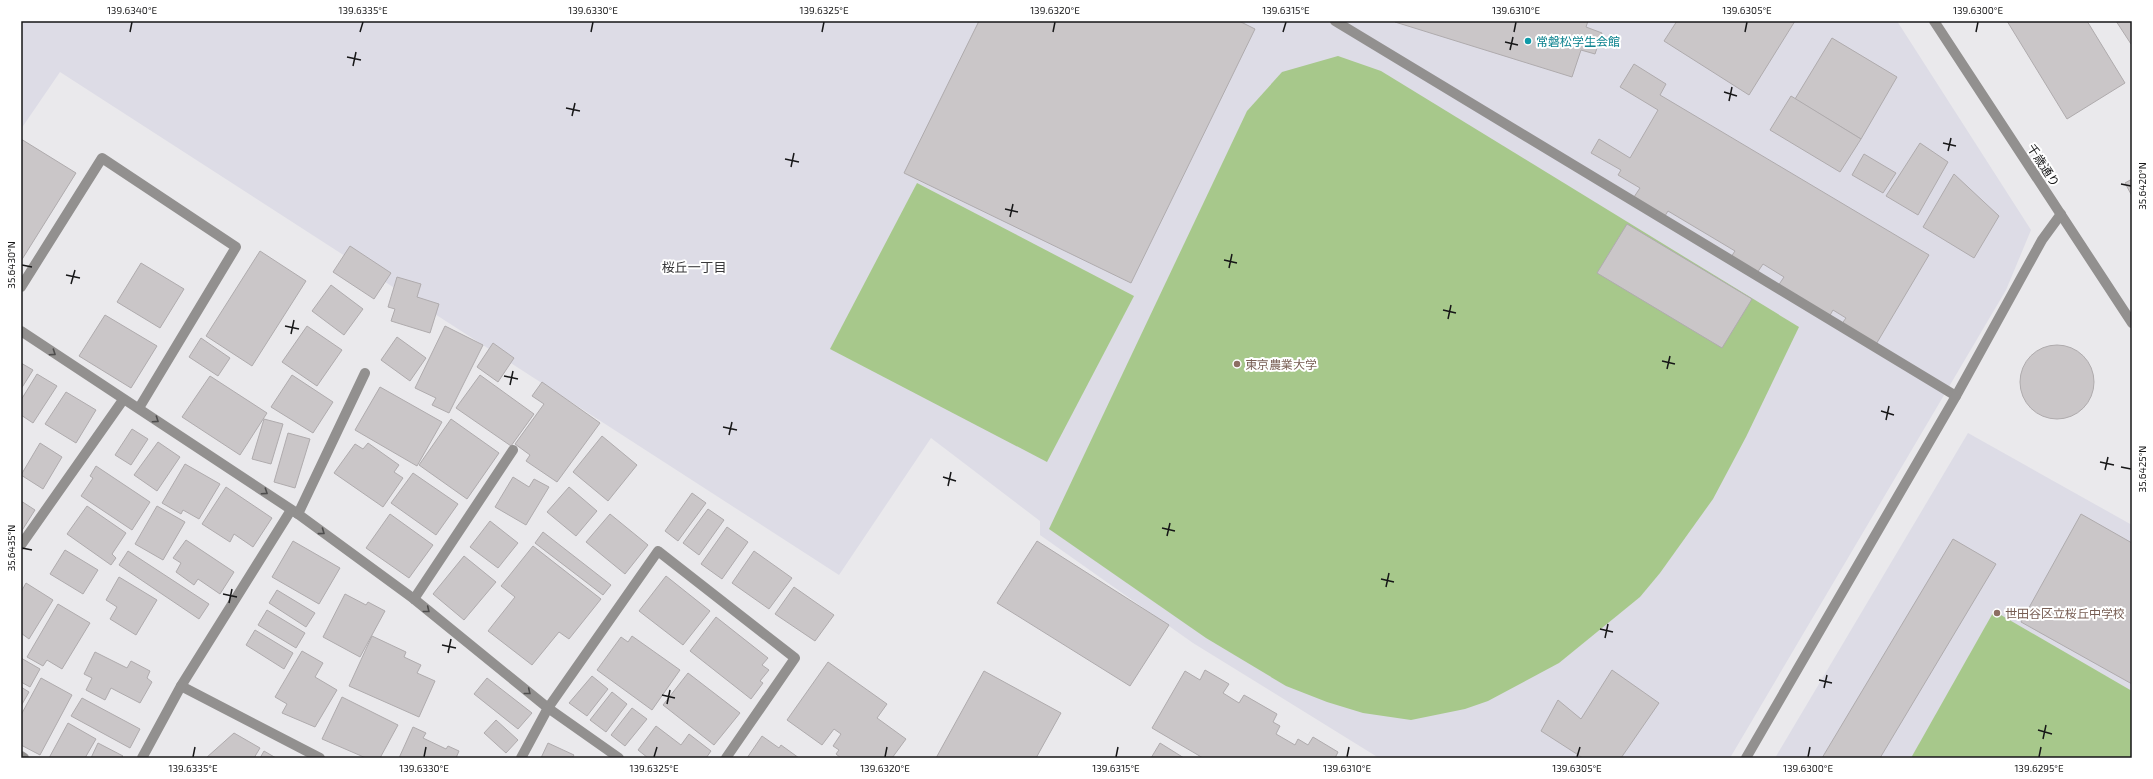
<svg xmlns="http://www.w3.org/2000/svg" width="2153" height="779" font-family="'Exo 2','Noto Sans JP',sans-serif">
<rect width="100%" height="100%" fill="#eae9ec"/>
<g fill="#dddce6">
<polygon points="21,21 1897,21 2031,230 2006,290 1730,758 1379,758 1193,643 1040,535 1040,521 931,438 839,575 60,72 21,129"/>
<polygon points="1968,433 2132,525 2132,758 1775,758"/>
</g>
<g fill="#a7c88b">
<polygon points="1338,56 1381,71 1799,327 1746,437 1713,499 1660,573 1640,597 1559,663 1488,701 1465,709 1411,720 1363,713 1327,702 1286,686 1206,638 1049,529 1247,111 1282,72"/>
<polygon points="917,183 1134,296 1047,462 830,349"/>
<polygon points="1994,611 2132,691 2132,758 1911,758"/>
</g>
<g fill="#cac6c8" stroke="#afabad">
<polygon points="979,21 1239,21 1255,29 1131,283 904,173"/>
<polygon points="1588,21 1586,27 1602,33 1595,54 1581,50 1572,77 1395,22"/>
<polygon points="1677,21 1795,21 1749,95 1664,41"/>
<polygon points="2007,21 2087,21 2125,83 2067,119"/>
<polygon points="2116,21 2132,21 2132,44 2131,44"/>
<polygon points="1832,38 1897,77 1861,139 1795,99"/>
<polygon points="1634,64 1666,84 1660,95 1929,255 1875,346 1841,325 1846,318 1833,310 1829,317 1778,286 1784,277 1763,264 1757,273 1731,257 1735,251 1668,211 1663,219 1632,200 1640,188 1618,175 1621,170 1591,153 1599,139 1630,158 1658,110 1620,87"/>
<polygon points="1791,96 1861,139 1840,172 1770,130"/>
<polygon points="21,139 76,173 21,261"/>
<polygon points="1920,143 1948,162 1918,215 1886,196"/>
<polygon points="1864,154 1896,173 1883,193 1852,175"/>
<polygon points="1954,174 1999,216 1974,258 1923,227"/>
<polygon points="2132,179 2132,196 2125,183"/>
<polygon points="1627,224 1752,299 1722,348 1597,273"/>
<polygon points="350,246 391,273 374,299 333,272"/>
<polygon points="260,251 306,281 252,366 206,336"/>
<polygon points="141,263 184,289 160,328 117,302"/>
<polygon points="397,277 421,284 417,297 439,304 430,333 391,321 395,309 388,307"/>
<polygon points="331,285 363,309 344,335 312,311"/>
<polygon points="105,315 157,346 131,388 79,356"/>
<polygon points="307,326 342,350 317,386 282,362"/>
<polygon points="445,326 483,345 449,413 432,405 436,398 415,388"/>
<polygon points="397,337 426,358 410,381 381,360"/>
<polygon points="201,338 230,358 218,376 189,357"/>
<polygon points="493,343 514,358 498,382 477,367"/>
<circle cx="2057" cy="382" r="37"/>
<polygon points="21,363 33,370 21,389"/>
<polygon points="37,374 57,386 33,423 21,415 21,400"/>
<polygon points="292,375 333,402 313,433 271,407"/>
<polygon points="480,375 534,414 511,446 456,408"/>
<polygon points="210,376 267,413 240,455 182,417"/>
<polygon points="542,382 600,423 557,482 526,461 530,455 515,444 544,404 532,396"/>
<polygon points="380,387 442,422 417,466 355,430"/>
<polygon points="66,392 96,410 76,443 45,424"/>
<polygon points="264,419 283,424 271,464 252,459"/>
<polygon points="451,419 499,453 467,499 419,465"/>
<polygon points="132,429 148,439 131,465 115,455"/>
<polygon points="288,433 310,439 295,488 274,482"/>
<polygon points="602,436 637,465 608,501 573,472"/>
<polygon points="158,442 180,457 157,491 134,475"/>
<polygon points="40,443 62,457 43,489 21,475"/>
<polygon points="368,443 399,465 394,472 403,478 383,507 334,473 355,444 363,449"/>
<polygon points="185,464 220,484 199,519 183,510 181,514 162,503"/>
<polygon points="96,466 150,502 132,530 81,496 93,478 90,476"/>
<polygon points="413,473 458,504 436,535 391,503"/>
<polygon points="513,477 529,487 534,479 549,487 526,525 495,507"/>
<polygon points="226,487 272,518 253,547 234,534 230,542 202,524"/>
<polygon points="569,487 597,511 576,536 547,512"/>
<polygon points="692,493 706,503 678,541 665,531"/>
<polygon points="21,501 35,510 21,532"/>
<polygon points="87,506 126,533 112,554 116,558 111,565 67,534"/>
<polygon points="157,506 185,522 163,560 135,544"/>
<polygon points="708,509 724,520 699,555 683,543"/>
<polygon points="390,514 433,545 409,578 366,548"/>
<polygon points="610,514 648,545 625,574 586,542"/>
<polygon points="2081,514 2132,543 2132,684 2021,622"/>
<polygon points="490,521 518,543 498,568 470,547"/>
<polygon points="727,527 748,542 722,579 701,564"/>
<polygon points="543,532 611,585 603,595 535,543"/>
<polygon points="1953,539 1996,564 1880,758 1822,758"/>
<polygon points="186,540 234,572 220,594 198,579 194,585 176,572 181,563 173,558"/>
<polygon points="293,541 340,568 319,604 272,577"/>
<polygon points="1037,541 1169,625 1130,686 997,603"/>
<polygon points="533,546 601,599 569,639 559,632 532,665 488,631 515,597 501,586"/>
<polygon points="65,550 98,570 83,594 50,574"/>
<polygon points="128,551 209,604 199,619 119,565"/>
<polygon points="754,551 792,578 769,609 732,583"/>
<polygon points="464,556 496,582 464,620 433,594"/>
<polygon points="666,576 710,611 683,645 639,611"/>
<polygon points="119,577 157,600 136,635 110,619 117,607 106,600"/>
<polygon points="26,583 53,600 29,639 21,633 21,592"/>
<polygon points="794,587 834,615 815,641 775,614"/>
<polygon points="277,590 315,613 306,627 269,603"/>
<polygon points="345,594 366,605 368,602 385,611 360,657 323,637"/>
<polygon points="58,604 90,623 62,669 47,660 43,666 27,657"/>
<polygon points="267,610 305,633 296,648 258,625"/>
<polygon points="716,617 768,658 762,665 769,670 760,681 763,683 751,699 690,651"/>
<polygon points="255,630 293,653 284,669 246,645"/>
<polygon points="372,636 406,652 404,657 421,665 417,673 435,681 419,717 349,686"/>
<polygon points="632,636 680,670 652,710 597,670 621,637 628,642"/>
<polygon points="302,651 323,663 315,677 337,690 315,727 282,713 287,704 275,697"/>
<polygon points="95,652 127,668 131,661 150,671 147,678 152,682 140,703 111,688 105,700 86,690 92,678 84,674"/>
<polygon points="21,658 40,669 30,687 21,682"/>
<polygon points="828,662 887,704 877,718 906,739 892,758 841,758 836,754 839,750 833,746 841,734 834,729 822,745 787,720"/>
<polygon points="1205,670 1229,684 1223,693 1239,703 1244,695 1277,714 1273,722 1280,726 1276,734 1295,745 1298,739 1308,745 1313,737 1338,752 1335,758 1203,758 1152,728 1185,671 1200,680"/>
<polygon points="1612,670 1659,703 1621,758 1583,758 1541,731 1558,700 1581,719"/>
<polygon points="984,671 1061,713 1036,758 936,758"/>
<polygon points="688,673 740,713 714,745 663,705"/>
<polygon points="592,676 608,689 587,716 569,703"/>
<polygon points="41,678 72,695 40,755 21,745 21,715"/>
<polygon points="487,678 532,713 518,729 474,694"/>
<polygon points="21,687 29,692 21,706"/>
<polygon points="612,692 627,704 606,732 590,720"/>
<polygon points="342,697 398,725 380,758 366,758 322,739"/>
<polygon points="82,698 140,729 130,748 71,716"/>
<polygon points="632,708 647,719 625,746 611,735"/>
<polygon points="496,720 518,740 506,753 484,733"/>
<polygon points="68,723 96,739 85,758 49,758"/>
<polygon points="656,726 681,745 689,734 711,751 706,758 648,758 638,750"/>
<polygon points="413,727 426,733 423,738 446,749 448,746 459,751 456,758 399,758"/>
<polygon points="234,733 260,748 254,758 206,758"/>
<polygon points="762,736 779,748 781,745 799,758 747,758"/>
<polygon points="98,743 123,756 121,758 91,758"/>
<polygon points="548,743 574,755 572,758 541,758"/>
<polygon points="1160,743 1184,758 1151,758"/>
<polygon points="264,751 276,758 260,758"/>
</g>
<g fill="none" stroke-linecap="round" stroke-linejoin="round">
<g stroke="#92908f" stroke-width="10">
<polyline points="1335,21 1956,396"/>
<polyline points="1934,21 2132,323"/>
<polyline points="21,287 102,158 236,247 139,408"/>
<polyline points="21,331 298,514 414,599 548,708 619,758"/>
<polyline points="298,514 365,373"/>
<polyline points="21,545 123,400"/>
<polyline points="414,599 513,450"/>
<polyline points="181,686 320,758"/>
<polyline points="21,756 24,758"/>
<polyline points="142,758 181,686 291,510"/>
<polyline points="521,758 548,708 658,551 795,658 726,758"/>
<polyline points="1746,758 1956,396 2042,240 2061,214"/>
</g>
</g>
<defs><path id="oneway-chevron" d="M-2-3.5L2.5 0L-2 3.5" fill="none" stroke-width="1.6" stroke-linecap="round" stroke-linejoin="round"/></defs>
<g stroke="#4e4d4d">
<use href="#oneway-chevron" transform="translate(53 353) rotate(34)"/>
<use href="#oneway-chevron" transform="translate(156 420) rotate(34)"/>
<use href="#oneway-chevron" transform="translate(265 492) rotate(34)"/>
<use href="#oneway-chevron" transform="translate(322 532) rotate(36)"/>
<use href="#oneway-chevron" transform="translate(427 610) rotate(39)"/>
<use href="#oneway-chevron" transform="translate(528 692) rotate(39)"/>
</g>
<path fill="none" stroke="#161617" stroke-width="1.5" d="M 130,32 L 132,22M 360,32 L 363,22M 591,32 L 593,22M 822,32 L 824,22M 1053,32 L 1055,22M 1283,32 L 1286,22M 1514,32 L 1516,22M 1745,32 L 1747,22M 1976,32 L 1978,22M 1505,42 L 1518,45M 1510,50 L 1513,37M 347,57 L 361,60M 353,66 L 356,52M 1724,92 L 1737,96M 1729,101 L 1732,87M 566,108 L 580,111M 572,116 L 575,103M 1943,143 L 1956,146M 1948,151 L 1951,138M 785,159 L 799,162M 791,167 L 794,153M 2121,184 L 2131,186M 1005,209 L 1018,212M 1010,217 L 1013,204M 1224,260 L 1237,263M 22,265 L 32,267M 1229,268 L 1232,254M 66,275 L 80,278M 71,284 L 75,270M 1443,310 L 1456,313M 1448,319 L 1451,305M 285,326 L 299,329M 291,334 L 294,320M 1662,361 L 1675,364M 1667,369 L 1670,356M 504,376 L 518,379M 510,385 L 513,371M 1881,411 L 1894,415M 1886,420 L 1889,406M 723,427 L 737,430M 729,435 L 732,422M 2100,462 L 2114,465M 2121,467 L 2131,469M 2105,470 L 2108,457M 943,477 L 956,481M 948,486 L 951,472M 1162,528 L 1175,531M 1167,536 L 1170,523M 22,548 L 32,550M 1381,579 L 1394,582M 1386,587 L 1389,573M 223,594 L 237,597M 229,603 L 232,589M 1600,629 L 1613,632M 1605,638 L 1608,624M 442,645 L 456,648M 448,653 L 451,639M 1819,680 L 1832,683M 1824,688 L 1827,675M 662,695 L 675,698M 667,704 L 670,690M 2038,730 L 2052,734M 2043,739 L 2046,725M 193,757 L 195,747M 424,757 L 426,747M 654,757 L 657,747M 885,757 L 887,747M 1116,757 L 1118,747M 1347,757 L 1349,747M 1577,757 L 1580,747M 1808,757 L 1810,747M 2039,757 L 2041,747"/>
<circle fill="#0f9aa8" stroke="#fff" stroke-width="1.5" cx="1528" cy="41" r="4"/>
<g fill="#8d6e63" stroke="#fff" stroke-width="1.5">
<circle cx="1237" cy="364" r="4"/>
<circle cx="1997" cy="613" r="4"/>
</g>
<g text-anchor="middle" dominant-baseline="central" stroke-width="4" stroke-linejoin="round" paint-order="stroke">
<g font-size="12" fill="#0d838f" stroke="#fff" text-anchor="start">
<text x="1536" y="41">常磐松学生会館</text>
</g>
<g font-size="12" fill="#161617" stroke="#fff">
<text transform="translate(2044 165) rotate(57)">千歳通り</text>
</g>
<g font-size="12" fill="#785e54" stroke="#fff" text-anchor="start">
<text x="1245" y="364">東京農業大学</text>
<text x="2005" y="613">世田谷区立桜丘中学校</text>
</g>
<g font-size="13" fill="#38383a" stroke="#fff">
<text x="694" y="267">桜丘一丁目</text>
</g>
</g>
<rect width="2153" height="779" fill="none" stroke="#ffffff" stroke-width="44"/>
<rect x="22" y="22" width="2109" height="735" fill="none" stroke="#161617" stroke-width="1.5"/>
<g font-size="10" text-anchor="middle" fill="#161617">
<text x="132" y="14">139.6340°E</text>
<text x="363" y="14">139.6335°E</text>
<text x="593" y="14">139.6330°E</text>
<text x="824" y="14">139.6325°E</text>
<text x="1055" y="14">139.6320°E</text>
<text x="1286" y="14">139.6315°E</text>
<text x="1516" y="14">139.6310°E</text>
<text x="1747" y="14">139.6305°E</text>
<text x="1978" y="14">139.6300°E</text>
<text transform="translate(2142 186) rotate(-90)" y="4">35.6420°N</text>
<text transform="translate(11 265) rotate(-90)" y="4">35.6430°N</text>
<text transform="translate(2142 469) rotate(-90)" y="4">35.6425°N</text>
<text transform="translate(11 548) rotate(-90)" y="4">35.6435°N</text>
<text x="193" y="772">139.6335°E</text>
<text x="424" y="772">139.6330°E</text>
<text x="654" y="772">139.6325°E</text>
<text x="885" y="772">139.6320°E</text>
<text x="1116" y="772">139.6315°E</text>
<text x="1347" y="772">139.6310°E</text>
<text x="1577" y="772">139.6305°E</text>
<text x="1808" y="772">139.6300°E</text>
<text x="2039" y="772">139.6295°E</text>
</g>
</svg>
